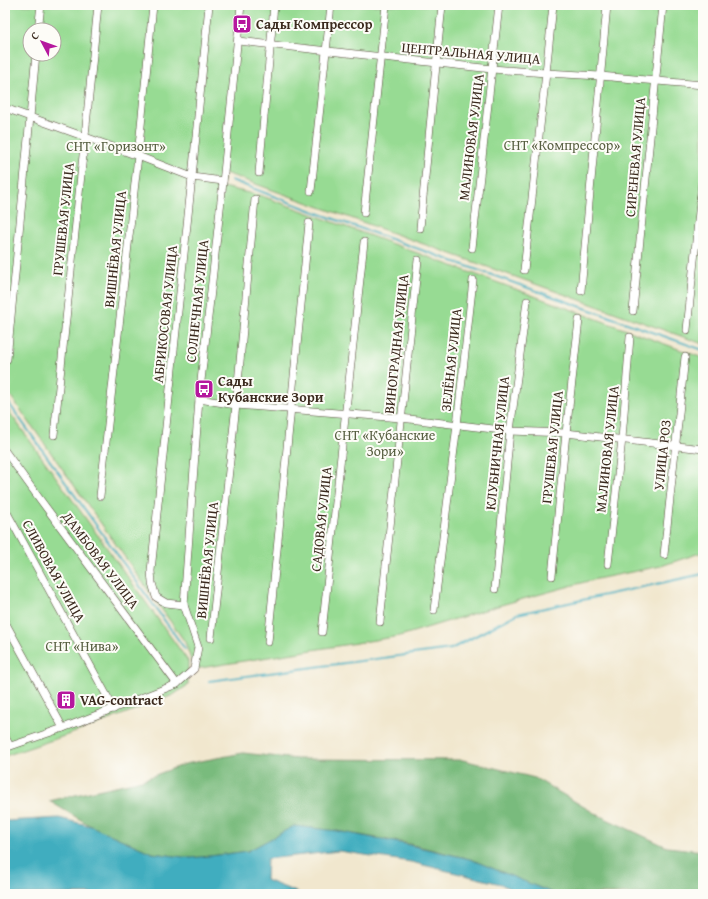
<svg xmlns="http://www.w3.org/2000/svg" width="708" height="899" font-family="'Gentium Book Plus',serif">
<rect width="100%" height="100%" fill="#fdfcf7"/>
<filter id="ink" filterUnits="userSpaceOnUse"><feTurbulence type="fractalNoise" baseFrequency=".025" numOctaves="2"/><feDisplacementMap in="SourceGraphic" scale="8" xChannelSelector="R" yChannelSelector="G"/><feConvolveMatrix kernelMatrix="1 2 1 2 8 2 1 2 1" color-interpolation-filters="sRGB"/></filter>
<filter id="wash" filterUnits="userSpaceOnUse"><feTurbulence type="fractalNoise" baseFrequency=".012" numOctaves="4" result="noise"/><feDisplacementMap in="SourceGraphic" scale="16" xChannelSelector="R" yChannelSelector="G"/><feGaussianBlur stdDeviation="0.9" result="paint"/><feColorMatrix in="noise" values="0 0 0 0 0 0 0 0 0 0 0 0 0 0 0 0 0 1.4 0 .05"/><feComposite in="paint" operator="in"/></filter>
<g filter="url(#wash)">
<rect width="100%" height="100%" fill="#f1e7ce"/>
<g fill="#97db93" stroke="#698258" fill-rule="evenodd">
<path d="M 5,5 L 703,5 L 703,344 L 225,173 L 223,187 L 262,196 L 703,358 L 703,552 L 661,566 L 592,580 L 501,605 L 400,636 L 194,669 L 185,642 L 5,388 ZM 30,30 L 54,30 L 54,54 L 30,54 Z"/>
<polygon points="5,406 188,661 188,685 173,695 85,729 5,756"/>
</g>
<polygon fill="#79bb7d" stroke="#5a724e" points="243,753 297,759 463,760 535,778 596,814 667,847 703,851 703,894 555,894 470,859 405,843 337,831 295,826 248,851 218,855 191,858 152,853 91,826 49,801 142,780 185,764"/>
<polygon fill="#40adbf" stroke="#3e6c6e" points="59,818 91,826 152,853 191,858 218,855 248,851 294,826 337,831 405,844 470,859 555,894 519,894 501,884 411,862 339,851 267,859 266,880 301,894 5,894 5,821"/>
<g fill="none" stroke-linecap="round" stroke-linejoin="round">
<g stroke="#40adbf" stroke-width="2">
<polyline points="231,180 323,215 703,350"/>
<polyline points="5,398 185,649"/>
<polyline points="209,681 451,649 517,614 703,574"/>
</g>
</g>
</g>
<g filter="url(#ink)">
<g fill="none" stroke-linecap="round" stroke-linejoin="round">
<defs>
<g id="minor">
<polyline points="38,30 41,5"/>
<polyline points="238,41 492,69 546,73 600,76 703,85"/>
<polyline points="5,108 138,156 192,177 223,181"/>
<polyline points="259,173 274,5"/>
<polyline points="311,191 331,5"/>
<polyline points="364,213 386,5"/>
<polyline points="420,228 442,5"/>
<polyline points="472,248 499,5"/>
<polyline points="524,270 546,73 553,5"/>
<polyline points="581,291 607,5"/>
<polyline points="633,311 663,5"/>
<polyline points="687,330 703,172"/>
<polyline points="7,359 36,54"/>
<polyline points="199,399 236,405 401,418 510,431 566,433 703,449"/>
<polyline points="54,435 85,136 98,5"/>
<polyline points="5,451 39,498 177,684"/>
<polyline points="100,496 138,156 153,5"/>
<polyline points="5,509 114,709"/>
<polyline points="664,555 685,357"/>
<polyline points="608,564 622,439 630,337"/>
<polyline points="552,576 566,433 579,320"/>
<polyline points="495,589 510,431 527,301"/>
<polyline points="184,605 166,603 156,597 152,583 151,571 192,177 209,5"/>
<polyline points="434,610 457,425 473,280"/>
<polyline points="5,622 63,728"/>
<polyline points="380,622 418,260"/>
<polyline points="322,632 364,242"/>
<polyline points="211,638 236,405 255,199"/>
<polyline points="268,642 309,223"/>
<polyline points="5,737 10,746"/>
<polyline points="5,748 63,728 177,684 194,669 198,647 184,605 199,399 224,173 241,5"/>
</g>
</defs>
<use href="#minor" stroke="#564638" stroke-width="8"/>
<use href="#minor" stroke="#fff" stroke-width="7"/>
</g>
</g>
<defs>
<symbol id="bus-square" viewBox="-11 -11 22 22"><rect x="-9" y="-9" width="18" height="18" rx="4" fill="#b5179e" stroke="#fdfcf7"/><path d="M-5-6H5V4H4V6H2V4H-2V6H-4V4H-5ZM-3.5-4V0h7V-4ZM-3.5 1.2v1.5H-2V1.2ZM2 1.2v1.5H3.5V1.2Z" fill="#fff"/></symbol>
<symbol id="building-square" viewBox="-11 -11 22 22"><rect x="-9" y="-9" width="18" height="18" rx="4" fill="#b5179e" stroke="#fdfcf7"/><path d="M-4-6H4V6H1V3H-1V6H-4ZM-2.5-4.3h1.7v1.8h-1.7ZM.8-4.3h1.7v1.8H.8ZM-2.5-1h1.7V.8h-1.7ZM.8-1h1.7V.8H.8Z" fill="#fff"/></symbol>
</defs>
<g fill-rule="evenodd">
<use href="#bus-square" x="231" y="13" width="22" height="22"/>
<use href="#bus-square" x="193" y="378" width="22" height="22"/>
<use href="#building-square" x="55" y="689" width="22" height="22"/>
</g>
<g text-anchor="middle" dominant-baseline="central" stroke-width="4" stroke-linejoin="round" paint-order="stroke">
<g font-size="14" font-weight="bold" fill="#3b2a1e" stroke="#fdfcf7" text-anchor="start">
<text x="256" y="24">Сады Компрессор</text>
<text x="218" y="381">Сады<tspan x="218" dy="16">Кубанские Зори</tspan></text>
<text x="80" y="700">VAG-contract</text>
</g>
<g font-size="14" fill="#3b2a1e" stroke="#fdfcf7">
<text transform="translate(471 53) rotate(5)">ЦЕНТРАЛЬНАЯ УЛИЦА</text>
<text transform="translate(471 137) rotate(-83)">МАЛИНОВАЯ УЛИЦА</text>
<text transform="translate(635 157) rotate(-85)">СИРЕНЕВАЯ УЛИЦА</text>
<text transform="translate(63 219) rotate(-84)">ГРУШЕВАЯ УЛИЦА</text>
<text transform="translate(115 249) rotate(-84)">ВИШНЁВАЯ УЛИЦА</text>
<text transform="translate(197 301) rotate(-84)">СОЛНЕЧНАЯ УЛИЦА</text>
<text transform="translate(165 314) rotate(-84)">АБРИКОСОВАЯ УЛИЦА</text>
<text transform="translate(396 344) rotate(-84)">ВИНОГРАДНАЯ УЛИЦА</text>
<text transform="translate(451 360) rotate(-84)">ЗЕЛЁНАЯ УЛИЦА</text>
<text transform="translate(497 443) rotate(-84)">КЛУБНИЧНАЯ УЛИЦА</text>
<text transform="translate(552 447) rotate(-84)">ГРУШЕВАЯ УЛИЦА</text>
<text transform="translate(607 449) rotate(-84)">МАЛИНОВАЯ УЛИЦА</text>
<text transform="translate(662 455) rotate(-84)">УЛИЦА РОЗ</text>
<text transform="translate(321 519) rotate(-84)">САДОВАЯ УЛИЦА</text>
<text transform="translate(101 560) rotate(53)">ДАМБОВАЯ УЛИЦА</text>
<text transform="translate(207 560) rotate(-84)">ВИШНЁВАЯ УЛИЦА</text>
<text transform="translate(54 571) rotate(61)">СЛИВОВАЯ УЛИЦА</text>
</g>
<g font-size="14" fill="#575f41" stroke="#fdfcf7">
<text x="562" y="145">СНТ «Компрессор»</text>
<text x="116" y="146">СНТ «Горизонт»</text>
<text x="385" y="435">СНТ «Кубанские<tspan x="385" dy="16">Зори»</tspan></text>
<text x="82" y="646">СНТ «Нива»</text>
</g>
</g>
<rect width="708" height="899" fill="none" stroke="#fdfcf7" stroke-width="20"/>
<g transform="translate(42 42) rotate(311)"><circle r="19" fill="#fdfcf7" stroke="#afa8a0"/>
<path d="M0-3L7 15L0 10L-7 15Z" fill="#b5179e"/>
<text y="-6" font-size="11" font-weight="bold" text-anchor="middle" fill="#3b2a1e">С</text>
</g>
</svg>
